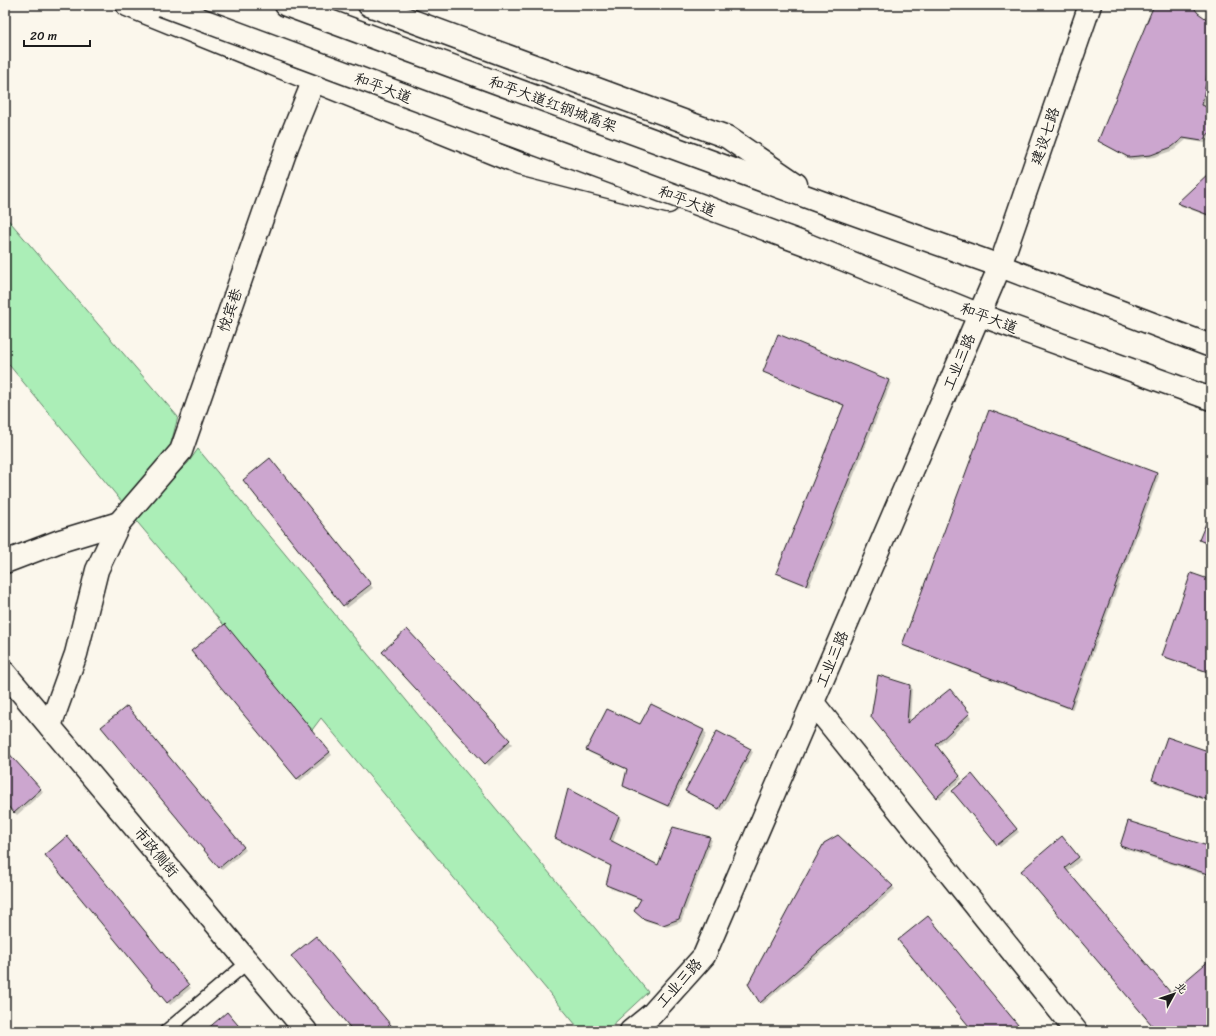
<svg xmlns="http://www.w3.org/2000/svg" width="1216" height="1036" font-family="Sriracha,'LXGW WenKai TC',sans-serif">
<rect width="100%" height="100%" fill="#fbf7ec"/>
<filter id="ink" filterUnits="userSpaceOnUse"><feTurbulence type="fractalNoise" baseFrequency=".025" numOctaves="2"/><feDisplacementMap in="SourceGraphic" scale="8" xChannelSelector="R" yChannelSelector="G"/><feConvolveMatrix kernelMatrix="1 2 1 2 8 2 1 2 1" color-interpolation-filters="sRGB"/></filter>
<g filter="url(#ink)">
<g fill="#abeeb7" stroke="#64856a">
<polygon points="5,216 178,417 170,447 122,502 5,360"/>
<polygon points="198,449 648,992 606,1031 581,1031 321,718 312,730 133,517 188,463"/>
</g>
<g fill="#0003">
<polygon points="1156,5 1191,5 1199,14 1211,23 1211,71 1204,107 1211,111 1211,136 1205,143 1186,140 1174,150 1154,157 1131,160 1099,141"/>
<polygon points="1211,173 1211,217 1181,206 1179,203"/>
<polygon points="764,372 889,381 891,383 809,587 780,575 777,572 844,406 767,374"/>
<polygon points="273,462 373,588 347,608 244,480"/>
<polygon points="1156,473 1159,476 1072,710 906,647 903,645"/>
<polygon points="1211,513 1211,546 1203,543 1200,540"/>
<polygon points="1211,582 1211,674 1166,658 1163,656"/>
<polygon points="227,628 332,755 300,781 297,778"/>
<polygon points="407,630 512,744 489,766 383,652"/>
<polygon points="909,685 912,688 910,723 952,693 972,717 937,748 962,779 940,799 872,717"/>
<polygon points="652,705 704,731 707,734 670,808 626,788 624,786 628,770 590,753 587,750 640,726"/>
<polygon points="129,710 246,850 222,870 219,867"/>
<polygon points="5,750 43,792 17,815 5,802"/>
<polygon points="750,750 753,752 722,811 689,794 687,791"/>
<polygon points="1211,753 1211,802 1156,783 1154,780"/>
<polygon points="975,778 1019,832 1000,847 953,791"/>
<polygon points="619,816 621,819 613,842 658,867 709,838 712,840 681,922 667,927 646,921 635,911 641,900 610,888 608,885 612,867 559,840 556,837"/>
<polygon points="838,836 895,889 763,1004 761,1002"/>
<polygon points="69,840 191,988 170,1005 168,1002"/>
<polygon points="1064,840 1081,860 1067,872 1171,994 1211,960 1211,1031 1159,1031 1023,871"/>
<polygon points="1121,846 1211,848 1211,877 1124,849"/>
</g>
<g fill="#cca6cf" stroke="#1c1c1c">
<polygon points="1154,5 1192,5 1198,13 1211,22 1211,54 1202,105 1211,109 1211,131 1202,141 1183,138 1172,147 1151,155 1128,157 1098,141"/>
<polygon points="1211,171 1211,216 1177,203"/>
<polygon points="778,334 889,380 806,585 776,573 844,405 763,372"/>
<polygon points="989,410 1157,473 1070,708 902,645"/>
<polygon points="270,458 371,584 343,606 243,480"/>
<polygon points="1211,511 1211,545 1199,540"/>
<polygon points="1191,573 1211,580 1211,673 1162,656"/>
<polygon points="225,624 330,752 297,779 191,651"/>
<polygon points="407,629 510,740 485,764 382,652"/>
<polygon points="878,675 910,685 907,723 950,689 970,713 936,745 960,776 936,798 871,717"/>
<polygon points="651,704 704,730 668,806 623,786 627,769 586,750 607,709 640,724"/>
<polygon points="127,706 244,847 219,868 101,727"/>
<polygon points="717,731 751,749 719,809 685,791"/>
<polygon points="1167,737 1211,752 1211,801 1152,780"/>
<polygon points="5,749 41,789 14,813 5,803"/>
<polygon points="972,774 1017,829 997,845 952,791"/>
<polygon points="568,789 619,816 610,840 658,865 673,827 710,837 679,919 663,925 642,918 634,911 641,899 606,885 611,866 555,838"/>
<polygon points="1128,821 1211,847 1211,875 1120,846"/>
<polygon points="838,835 893,886 760,1003 748,984 824,843"/>
<polygon points="67,836 189,985 167,1003 45,855"/>
<polygon points="1062,836 1079,857 1065,868 1171,993 1211,959 1211,1026 1205,1031 1157,1031 1021,871"/>
<polygon points="928,916 1023,1031 973,1031 898,940"/>
<polygon points="316,936 396,1031 353,1031 291,956"/>
<polygon points="227,1012 243,1031 205,1031"/>
</g>
<g fill="none" stroke-linecap="round" stroke-linejoin="round">
<defs>
<polyline id="lane" points="166,1031 248,962"/>
<g id="street">
<polyline points="5,673 306,1031"/>
<polyline points="813,703 1076,1031"/>
</g>
<g id="secondary">
<polyline points="5,562 60,541 119,523"/>
<polyline points="50,726 76,654 97,570 119,523 181,451 288,144 314,80"/>
<polyline points="631,1031 652,1014 704,956 1000,266 1090,5"/>
</g>
<g id="primary">
<polyline points="127,5 520,164 668,202"/>
<polyline points="286,5 821,202 1000,266 1211,346"/>
<polyline points="369,5 727,137 796,184"/>
<polyline points="808,245 980,315 1211,399"/>
</g>
</defs>
<use href="#lane" stroke="#1c1c1c" stroke-width="15"/>
<use href="#street" stroke="#1c1c1c" stroke-width="25"/>
<use href="#secondary" stroke="#1c1c1c" stroke-width="25"/>
<use href="#primary" stroke="#1c1c1c" stroke-width="25"/>
<use href="#lane" stroke="#fbf7ec" stroke-width="12"/>
<use href="#street" stroke="#fbf7ec" stroke-width="22"/>
<use href="#secondary" stroke="#fbf7ec" stroke-width="22"/>
<use href="#primary" stroke="#fbf7ec" stroke-width="22"/>
<defs>
<polyline id="primary-bridge" points="162,5 808,245"/>
</defs>
<use href="#primary-bridge" stroke="#1c1c1c" stroke-width="25" stroke-linecap="butt"/>
<use href="#primary-bridge" stroke="#fbf7ec" stroke-width="22"/>
</g>
</g>
<g text-anchor="middle" dominant-baseline="central" stroke-width="3" stroke-linejoin="round" paint-order="stroke">
<g font-size="15" fill="#1c1c1c" stroke="#fbf7ec">
<text transform="translate(383 88) rotate(21)">和平大道</text>
<text transform="translate(553 104) rotate(20)">和平大道红钢城高架</text>
<text transform="translate(1045 136) rotate(-71)">建设七路</text>
<text transform="translate(687 201) rotate(21)">和平大道</text>
<text transform="translate(230 310) rotate(-71)">悦宾巷</text>
<text transform="translate(989 318) rotate(21)">和平大道</text>
<text transform="translate(959 362) rotate(-67)">工业三路</text>
<text transform="translate(832 659) rotate(-67)">工业三路</text>
<text transform="translate(156 852) rotate(50)">市政侧街</text>
<text transform="translate(679 983) rotate(-48)">工业三路</text>
</g>
</g>
<rect width="1216" height="1036" fill="none" stroke="#fbf7ec" stroke-width="20"/>
<rect x="10" y="10" width="1196" height="1016" fill="none" stroke="#1c1c1c" stroke-width="1.5" filter="url(#ink)"/>
<g transform="translate(1174 994) rotate(50)" stroke="#fbf7ec" stroke-width="3" paint-order="stroke">
<path d="M0-3L7 15L0 10L-7 15Z" fill="#1c1c1c"/>
<text y="-6" font-size="11" font-weight="bold" text-anchor="middle" fill="#1c1c1c">北</text>
</g>
<path d="M24 40v6h66v-6" fill="none" stroke="#1c1c1c" stroke-width="2"/>
<text x="30" y="40" font-size="12" fill="#1c1c1c" stroke="#fbf7ec" stroke-width="3" paint-order="stroke">20 m</text>
</svg>
